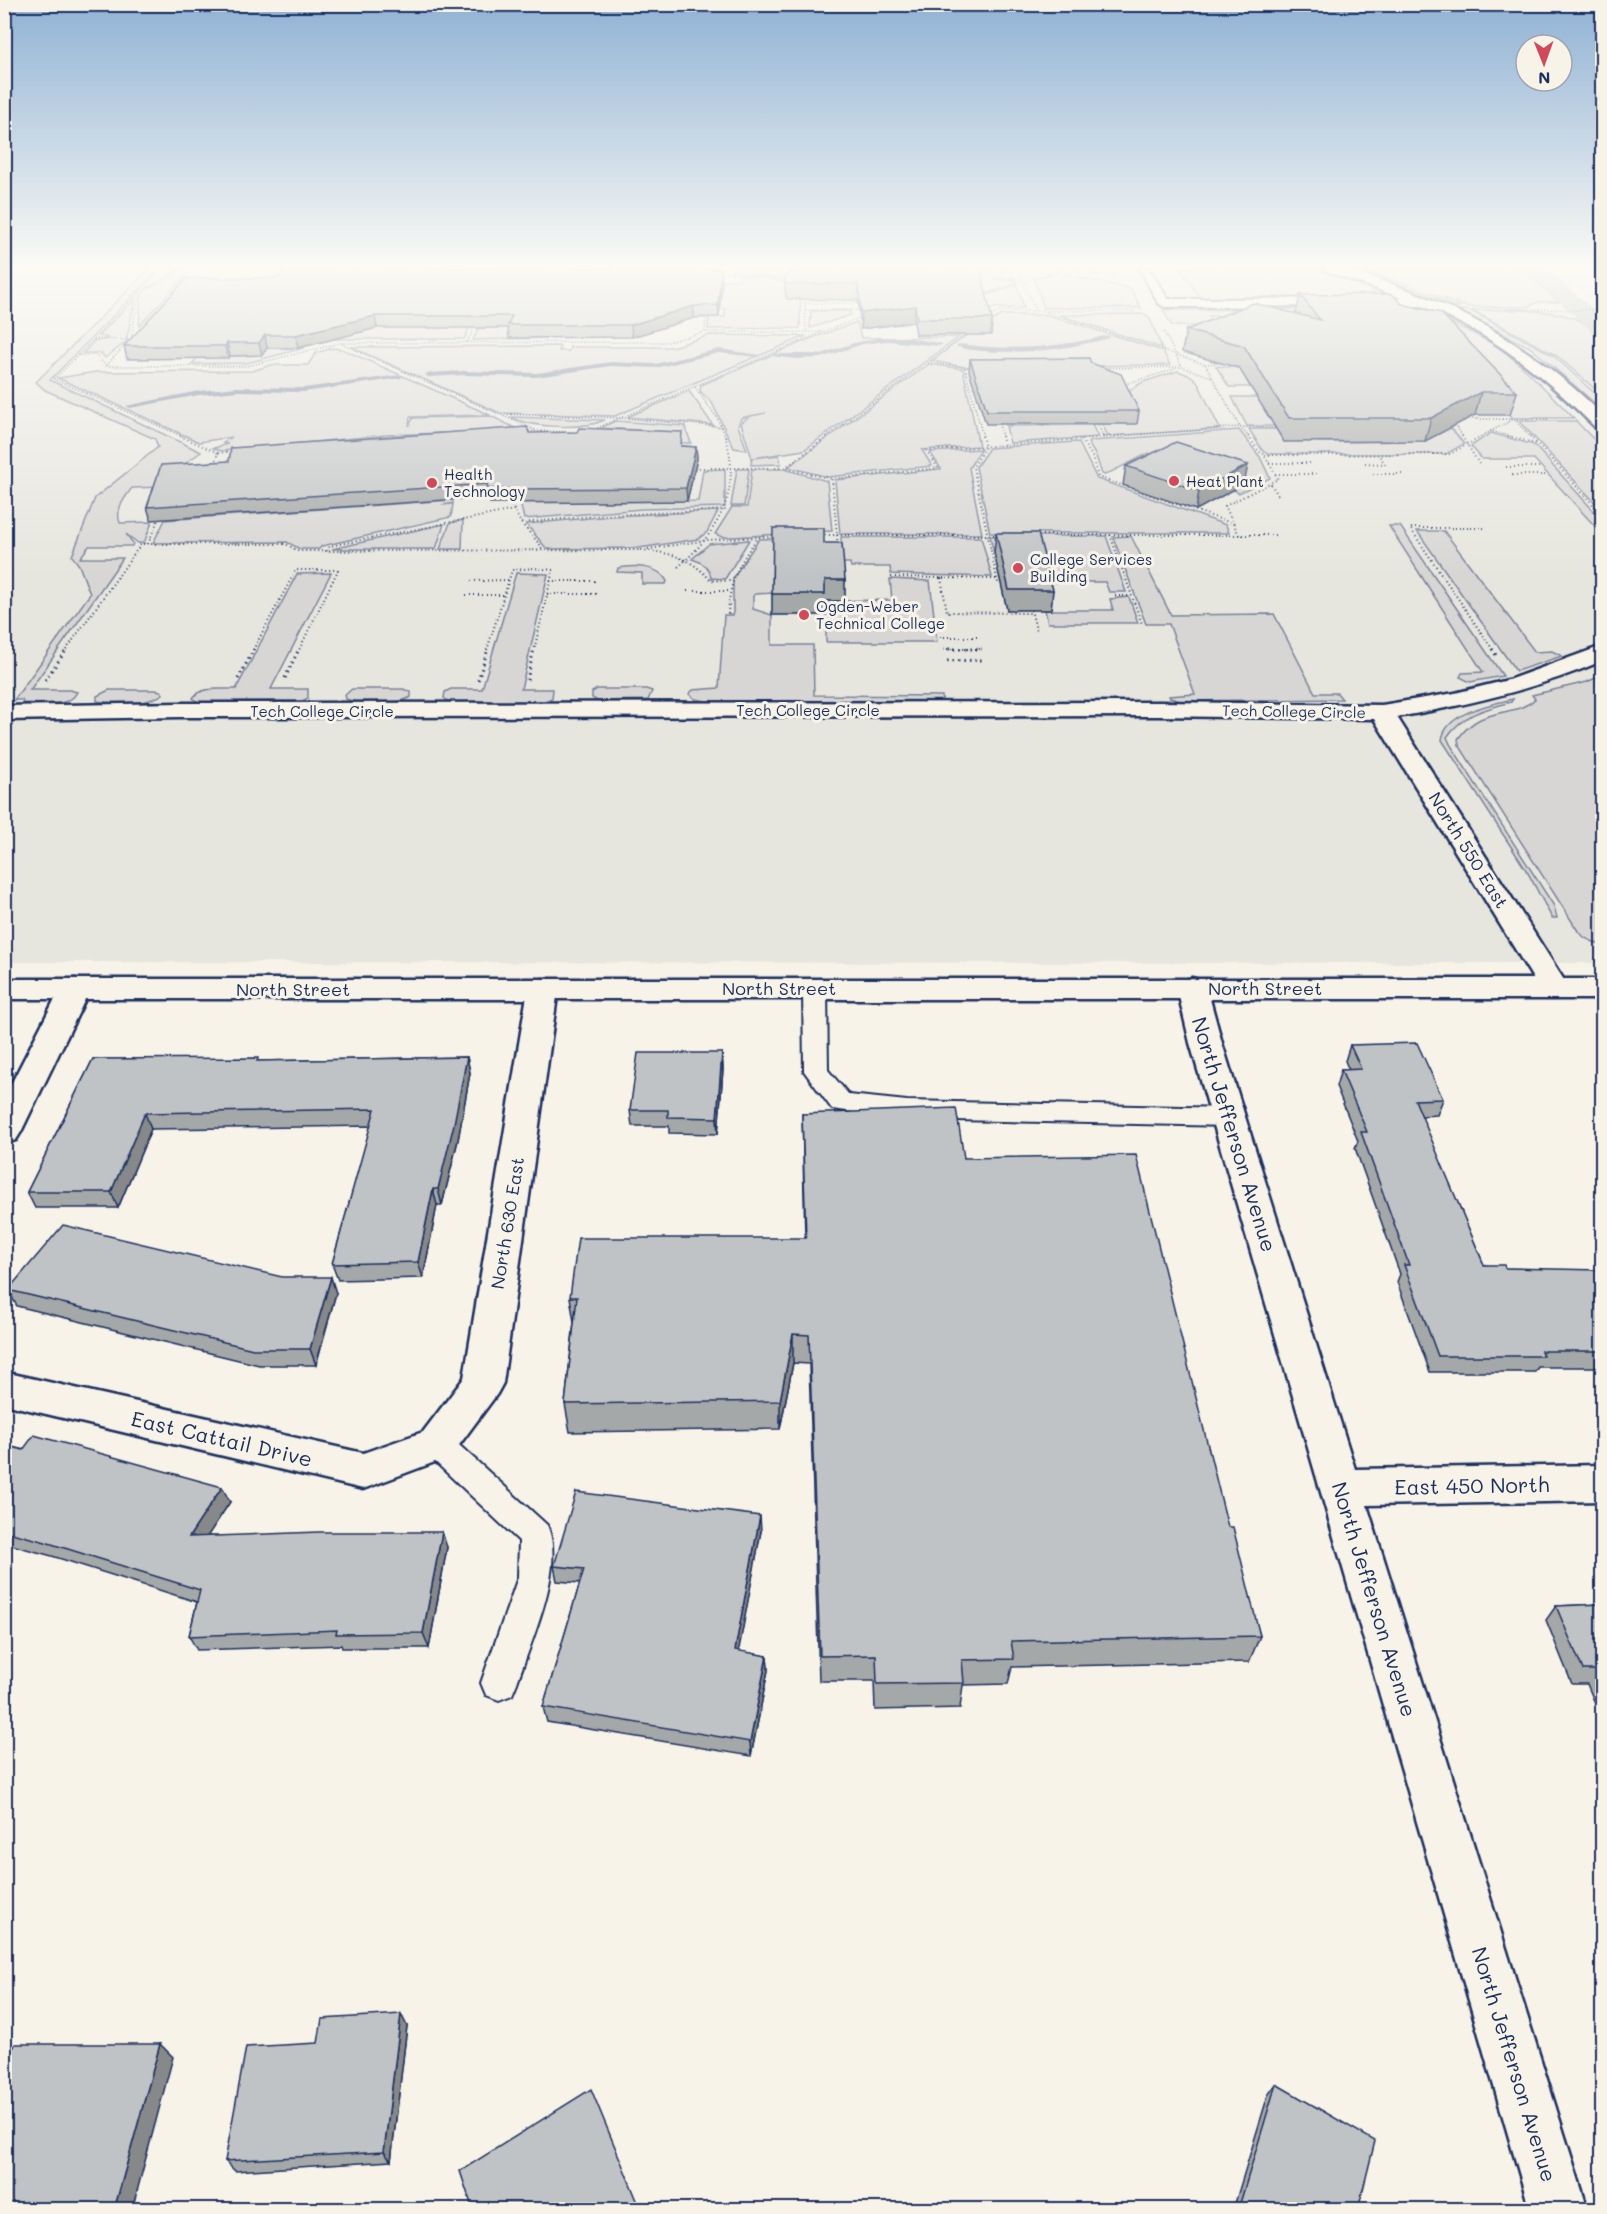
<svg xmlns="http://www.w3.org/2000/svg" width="1607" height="2214" font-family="Mali,sans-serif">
<rect width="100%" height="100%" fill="#f7f3e8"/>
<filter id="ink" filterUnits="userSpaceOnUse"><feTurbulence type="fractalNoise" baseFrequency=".0167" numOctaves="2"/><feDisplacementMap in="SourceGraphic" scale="12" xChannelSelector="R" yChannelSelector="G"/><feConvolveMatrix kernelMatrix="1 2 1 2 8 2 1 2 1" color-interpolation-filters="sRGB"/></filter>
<g filter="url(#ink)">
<polygon fill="#e6e5de" points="5,268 1602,268 1602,963 5,962"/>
<g fill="#d7d6d4" stroke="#798299" stroke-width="1.5">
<path d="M 150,268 L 160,268 L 50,380 L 201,452 L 187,462 L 162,487 L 132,488 C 124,499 115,509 120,523 L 152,522 L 144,543 L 138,543 L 126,534 L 133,543 L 132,546 L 89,546 L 80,558 L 123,558 L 30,690 L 70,690 L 77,692 C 69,709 38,703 23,703 L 22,700 L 14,700 L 90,594 L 79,565 L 72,556 L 95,498 L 158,447 L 155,439 L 45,390 L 36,382 Z"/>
<polygon points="185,268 192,268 139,326 141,295 147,289"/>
<polygon points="476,268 485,295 464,339 331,339"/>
<polygon points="732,268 800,268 801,281 732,271"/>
<polygon points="976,268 1011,268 1014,278 993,279 1015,280 1017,283 982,295"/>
<polygon points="1180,268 1312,268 1368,288 1375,292 1375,295 1357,300 1210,299 1200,297"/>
<polygon points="1349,268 1356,268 1461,307 1453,307"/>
<polygon points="1362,268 1522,268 1559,302 1538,302 1528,307 1467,307"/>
<polygon points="1056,272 1131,289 1141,308 1044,308 1034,279"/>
<polygon points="740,275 801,284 800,328 708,329 709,317 725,317 725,309 716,308 720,304 722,280 739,280"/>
<polygon points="1017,285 1024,308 982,308 982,297"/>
<polygon points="135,299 126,342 105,358 101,353 83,353 94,341 104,340 107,337 98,336"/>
<polygon points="1338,309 1346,315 1209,316 1214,326 1172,326 1163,310"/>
<polygon points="1458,310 1469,310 1553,355 1602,400 1602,409 1531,348"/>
<path d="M 1472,310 C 1503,310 1555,307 1583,322 C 1590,326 1597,336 1602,342 L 1602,357 L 1594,358 L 1602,364 L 1602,395 L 1556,355 Z"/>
<polygon points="811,311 850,311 851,315 810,328"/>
<polygon points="1145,314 1150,319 1162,348 1059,315"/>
<polygon points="1002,315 1048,315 1163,351 1170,365 964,367 932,361 964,337"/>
<polygon points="1435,315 1498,346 1528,372 1574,418 1513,418 1435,334"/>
<polygon points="857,322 861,338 959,337 804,450 753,458 779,455 781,464 751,465 752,458 741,423 750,416 766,413 741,418 738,426 747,450 734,448 712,403 700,391 701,385 812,338"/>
<polygon points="479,328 513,328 549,338 473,340"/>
<polygon points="710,335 806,336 615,416 500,413 351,347 560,346 559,351 569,351 570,347 672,347"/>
<polygon points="295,346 305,346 304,348 247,363 192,364 197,358 262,355 267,348"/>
<polygon points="332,348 342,349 490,415 410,417 409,426 413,418 491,416 519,430 385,435 221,451 213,448 228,444 223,443 232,437 199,442 58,378 96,372 252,371 271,365 308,365 316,353"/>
<polygon points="929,364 963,369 979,446 922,450 932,466 828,477 788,467"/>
<polygon points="1216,366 1240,368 1253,387 1229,387"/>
<polygon points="1178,371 1191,376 1197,381 1220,429 1108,436 1102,424 1123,394 1143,382"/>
<polygon points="689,391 713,425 627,417"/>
<polygon points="1232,397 1259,397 1275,426 1247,426"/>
<path d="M 510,417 L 605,420 C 583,430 532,428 510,417 Z"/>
<polygon points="615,421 685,426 691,443 678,443 678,432 601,428"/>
<polygon points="1519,421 1576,421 1602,448 1602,510"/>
<polygon points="1092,425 1098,437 1010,443 1006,426"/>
<polygon points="1415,428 1451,428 1464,444 1446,454 1269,454 1262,450 1249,429 1311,429 1319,442 1425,441"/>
<polygon points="1239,430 1260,457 1270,478 1239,493 1233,490 1244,484 1149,453 1105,475 1102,474 1096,456 1088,443 1091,441"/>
<polygon points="1491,433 1534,445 1602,520 1602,534 1534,459 1482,459 1471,446"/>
<polygon points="1076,442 1079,443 1097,479 1226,525 1229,533 990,533 976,467 989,448"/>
<polygon points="981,449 969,468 982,534 840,534 835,480 941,469 930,452"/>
<polygon points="725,469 725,507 642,509 524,519 520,502 698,501 703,470"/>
<polygon points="737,469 749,469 744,506 731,506"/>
<polygon points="752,469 784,469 827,481 832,531 732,537 722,537 715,534 732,507 747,507"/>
<polygon points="453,500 453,503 442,505 453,504 451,517 322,546 319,549 300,549 287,542 153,543 165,520"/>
<polygon points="718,511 707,532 698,539 639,548 547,549 526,524 611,516"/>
<polygon points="463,520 462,549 440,549 450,523"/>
<polygon points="444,524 436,549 332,549"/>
<polygon points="1389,526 1400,526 1503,676 1470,682 1460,677 1462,673 1483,672"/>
<polygon points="1417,531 1444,531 1535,652 1552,651 1562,656 1516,671"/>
<polygon points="990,536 1106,536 1126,592 1109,592 1105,582 1043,582 1036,553 994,553"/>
<polygon points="1131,536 1171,615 1274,614 1315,693 1337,693 1342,699 1180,701 1170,698 1169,696 1195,694 1169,624 1146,624 1113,537"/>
<polygon points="841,537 981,537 992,577 891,574 890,567 851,567 850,563 842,563"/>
<polygon points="800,538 773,593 755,594 753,596 753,609 772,615 772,645 813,645 814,695 942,696 942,700 935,703 719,703 695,699 689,694 693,690 719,688 724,615 733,615 733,578 759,539"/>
<path d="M 749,540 L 725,579 L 711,578 C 710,568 702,562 692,559 L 709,544 Z"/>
<path d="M 618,568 C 634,565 658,565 667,581 L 666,584 L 642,584 L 642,573 L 617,572 Z"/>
<path d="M 331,573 L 271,689 L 308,689 L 308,698 L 302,701 L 198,702 L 193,698 C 202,685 222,690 236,689 L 297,574 Z"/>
<polygon points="516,573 548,574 521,689 553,689 552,698 542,702 449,702 444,698 445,692 451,689 482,689"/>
<polygon points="890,579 930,581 937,642 826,642 826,623 835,615 825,615 824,601 892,600"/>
<polygon points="1129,597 1138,623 1048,623 1045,610 1113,610 1110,599"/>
<path d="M 1602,675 L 1602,946 L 1585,938 L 1578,931 L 1459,745 L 1458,739 C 1482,704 1513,719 1535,699 L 1532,695 L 1587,682 Z"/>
<path d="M 352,689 L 403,689 L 411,692 L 411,697 C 398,705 360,705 346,699 L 345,695 Z"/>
<polygon points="597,689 646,689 652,691 648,700 598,701 592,698 592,692"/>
<path d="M 109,690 L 155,690 L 161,691 L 163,694 C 145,706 117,704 97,701 L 97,696 Z"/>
<path d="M 1513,699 L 1511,702 C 1485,709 1463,714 1447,737 L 1450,744 L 1554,906 L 1557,918 L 1552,918 L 1528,873 L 1442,740 C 1445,713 1491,704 1513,699 Z"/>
</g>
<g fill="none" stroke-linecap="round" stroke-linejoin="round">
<g fill="#727c95" fill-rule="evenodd">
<path d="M 1108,335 L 1110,338 C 1068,349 1027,354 983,351 C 974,350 963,350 956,346 L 959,344 C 1010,351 1058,348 1108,335 Z"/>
<polygon points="879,338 910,338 943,344 940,346 887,341 863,344 821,358 797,359 772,356 775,354 821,354 854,343"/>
<polygon points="719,349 760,355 757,357 719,353 655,368 611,366 537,377 464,375 428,377 425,375 428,373 464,371 537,373 611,362 655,364"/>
<polygon points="400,375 402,378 304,392 237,391 199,395 130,408 126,406 199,391 237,387 304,388"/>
</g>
<polygon fill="#acb0b9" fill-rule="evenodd" points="1522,268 1545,268 1602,317 1602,335 1594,333"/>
<defs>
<g id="lane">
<polygon points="1139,268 1149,268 1168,299 1425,298 1431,302 1425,306 1164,307 1158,303"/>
<polygon points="815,981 823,983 827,988 828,1070 849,1095 907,1101 1229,1108 1238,1111 1242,1117 1238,1123 1229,1126 907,1119 832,1109 804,1071 803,988 807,983"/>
<path d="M 437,1431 L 448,1435 L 547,1525 C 566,1566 531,1641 517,1683 L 512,1695 L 499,1700 L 486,1695 L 481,1683 L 518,1577 L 519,1541 L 426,1453 L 421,1444 L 426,1435 Z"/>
</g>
<g id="street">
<path d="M 1324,268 C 1349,268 1371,277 1394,285 C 1474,313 1542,355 1602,414 L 1602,429 L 1596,428 C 1556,388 1513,350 1462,324 C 1419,302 1372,288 1326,271 Z"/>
<path d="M 1602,646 L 1602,661 C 1536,689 1468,705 1397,717 L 1569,988 L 1565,995 L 1554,998 L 1543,995 L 1539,988 L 1374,719 L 1158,716 L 180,717 L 4,720 L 4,706 L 180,703 L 1158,702 L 1382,705 L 1455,693 L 1508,680 Z"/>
<polygon points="1192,978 1203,981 1207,988 1222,1043 1355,1469 1602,1465 1602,1501 1367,1505 1588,2210 1530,2210 1190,1043 1177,988 1181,981"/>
<polygon points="75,979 86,982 90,989 21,1132 16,1140 4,1144 4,1098 60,989 64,982"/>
<polygon points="543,979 554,982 558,989 503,1383 497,1394 451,1456 363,1489 4,1404 4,1372 363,1453 423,1432 464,1378 528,989 532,982"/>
</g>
<rect id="secondary" x="4" y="979" width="1598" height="20"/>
</defs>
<use href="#lane" stroke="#1b2f5e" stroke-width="4"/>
<use href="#street" stroke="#1b2f5e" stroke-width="5"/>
<use href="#secondary" stroke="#1b2f5e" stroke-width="5"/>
<g stroke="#1b2f5e" stroke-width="1.5" stroke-dasharray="1 2" stroke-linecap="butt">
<polyline points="720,268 720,271 789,281"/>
<polyline points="1020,268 1023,282 1036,311"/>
<polyline points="1068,268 1117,279"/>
<polyline points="979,274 993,274 995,279 1023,279"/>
<polyline points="982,296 1064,268"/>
<polyline points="805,302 806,332"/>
<polyline points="805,303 861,303"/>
<polyline points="1506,309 1602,310"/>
<polyline points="805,310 861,310"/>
<polyline points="1046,312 1205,364 1240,427 1249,437"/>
<polyline points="989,318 999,311 1135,311"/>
<polyline points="147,321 195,268"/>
<polyline points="705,332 706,317"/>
<polyline points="1164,332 1182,367 1212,377"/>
<polyline points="131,339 139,292 181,268"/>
<polyline points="467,342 476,324"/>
<polyline points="126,344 106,366 247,366 340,343 668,342 705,332 822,332"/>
<polyline points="342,344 535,430"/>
<polyline points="78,355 54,379 184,437"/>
<polyline points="928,363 974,368"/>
<polyline points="1205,364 1223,363"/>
<polyline points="106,366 96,355 78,355 162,268"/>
<polyline points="965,368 983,437"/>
<polyline points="1098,368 1182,367"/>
<polyline points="1122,385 1175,369"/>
<polyline points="695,387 717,418 726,437"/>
<polyline points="502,414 621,418 722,427"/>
<polyline points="1466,419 1550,419"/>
<polyline points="999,424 1002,437"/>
<polyline points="1098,424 1103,437"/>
<polyline points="1455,425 1463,437"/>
<polyline points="592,430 822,332 859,318 865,318"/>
<polyline points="523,431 582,432"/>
<polyline points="1490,431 1513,437"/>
<polyline points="380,437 444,433"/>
<polyline points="826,437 968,333"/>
<polyline points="1103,437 1240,427 1279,428"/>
<polyline points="1480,437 1514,419 1531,437"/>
</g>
<g stroke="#1b2f5e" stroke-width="2" stroke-dasharray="1 3" stroke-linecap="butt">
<polyline points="180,436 218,453 214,465"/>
<polyline points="982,436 985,447 973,467 998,583"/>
<polyline points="1002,436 1004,446"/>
<polyline points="1103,436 1104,439"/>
<polyline points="1248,436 1259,452 1263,453 1278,479 1270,483 1278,495"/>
<polyline points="1462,436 1479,464"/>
<polyline points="1508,436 1537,444"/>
<polyline points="1530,436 1602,514"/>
<polyline points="1081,440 1092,456 1098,477 1234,524"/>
<polyline points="329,441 401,436"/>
<polyline points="218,453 235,451"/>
<polyline points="1265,455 1450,454 1483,436"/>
<polyline points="1269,463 1312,463"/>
<polyline points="1365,463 1385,464 1379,455"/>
<polyline points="1506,467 1540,467"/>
<polyline points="695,468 785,468 832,479"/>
<polyline points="785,468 828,436"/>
<polyline points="1275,474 1318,474"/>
<polyline points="1373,474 1403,474"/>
<polyline points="1512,475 1547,475"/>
<polyline points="510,502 521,523 542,547 541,550"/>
<polyline points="521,523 603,515 726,510"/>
<polyline points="1484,528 1410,528 1493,650"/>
<polyline points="821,535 1000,535"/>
<polyline points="1034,535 1277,535"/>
<polyline points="1110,535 1142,624"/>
<polyline points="1239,535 1225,506 1270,483"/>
<polyline points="148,544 158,520"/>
<polyline points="838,548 832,479 938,468 927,451 1123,436"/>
<polyline points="648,549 708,540 778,536"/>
<polyline points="327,551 330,546 514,510"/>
<path d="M 678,567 C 718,533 743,489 725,436"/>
<polyline points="891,577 997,579"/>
<polyline points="941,578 947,612 1032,613"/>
<polyline points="471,581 508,580"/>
<polyline points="550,581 598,581"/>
<polyline points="687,591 729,591"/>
<polyline points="547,594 596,594"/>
<polyline points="466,595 505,595"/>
<polyline points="1115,596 1131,596"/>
<polyline points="1031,610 1037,633"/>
<path d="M 728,614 C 730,579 738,565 758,537"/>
<polyline points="940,637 980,637"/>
<polyline points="943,649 982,649"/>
<path d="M 66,650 L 141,544 L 286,544 L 298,551 L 642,550 C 670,553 691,557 710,580 L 730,581"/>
<polyline points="253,650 296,570 338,570 299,650"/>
<polyline points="487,650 512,570 534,568 553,570 534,650"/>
</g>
<g stroke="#1b2f5e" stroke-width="3" stroke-dasharray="1.5 4" stroke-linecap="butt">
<polyline points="943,649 982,649"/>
<polyline points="1492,649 1498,658"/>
<polyline points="947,661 983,660"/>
<polyline points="285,678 299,649"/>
<polyline points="238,679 254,649"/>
<polyline points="45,680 67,649"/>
<polyline points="478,680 488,649"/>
<polyline points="527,680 534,649"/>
</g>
<use href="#lane" fill="#f7f3e8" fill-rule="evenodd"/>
<use href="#street" fill="#f7f3e8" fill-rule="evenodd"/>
<use href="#secondary" fill="#f7f3e8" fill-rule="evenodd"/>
<polyline stroke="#1b2f5e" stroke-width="1.5" stroke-dasharray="1 2" stroke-linecap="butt" points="94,339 135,340"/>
</g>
<g fill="#a5a8a9" stroke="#1b2f5e" stroke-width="1.5">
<polygon points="300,268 721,269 722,280 719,317 694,318 632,337 509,338 508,328 377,328 298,348 267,348 262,355 230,356 228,358 127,359 124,346"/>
<polygon points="809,268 992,319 991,335 916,335 914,322 861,329 858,300 787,299 785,291 785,275"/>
<polygon points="1300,295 1402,304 1517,392 1510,415 1475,415 1425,441 1284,442 1239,368 1182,352 1186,330 1296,314"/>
<polygon points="970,359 1091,363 1139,411 1137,424 986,424 969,371"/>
<polygon points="682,446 696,447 697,459 687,501 490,503 489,497 151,520 147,507 229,461"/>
<polygon points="1126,466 1244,484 1196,510 1123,485"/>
<polygon points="996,533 1053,590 1051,610 1007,610 994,553"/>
<polygon points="824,543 845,580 845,601 825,601 825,615 772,615 772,594"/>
<polygon points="1350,1045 1443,1099 1437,1115 1421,1116 1484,1265 1505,1268 1602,1272 1602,1367 1538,1367 1535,1372 1430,1372 1397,1282 1400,1274 1355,1148 1358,1141 1336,1086 1341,1070 1349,1070 1345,1061"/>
<polygon points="722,1053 723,1069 718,1134 669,1133 669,1126 632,1126 630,1110"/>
<polygon points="467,1057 470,1073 458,1140 442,1205 437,1205 423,1278 338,1280 332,1264 371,1126 151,1129 118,1208 35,1208 27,1192 93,1059 259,1061"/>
<polygon points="802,1114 964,1158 1228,1527 1260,1636 1249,1662 1012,1667 1008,1684 963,1685 960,1708 875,1710 874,1681 819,1681 809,1364 793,1363 780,1429 570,1432 565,1404 574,1322 570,1297 805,1238"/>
<polygon points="8,1290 336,1293 316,1365 259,1365 17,1306"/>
<polygon points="4,1445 230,1502 207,1536 447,1547 429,1648 342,1648 341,1645 197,1650 189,1636 197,1602 52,1556 4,1543"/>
<polygon points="761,1531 738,1651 767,1656 768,1670 751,1756 547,1722 543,1707 580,1583 557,1581 554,1566"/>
<polygon points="1602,1604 1602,1720 1587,1684 1572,1684 1546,1620 1556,1606"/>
<polygon points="407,2026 391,2161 235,2171 225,2161 318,2043"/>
<polygon points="1276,2084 1358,2210 1233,2210 1268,2095"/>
</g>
<g fill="#86888a" stroke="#1b2f5e" stroke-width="1.5">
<polygon points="721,269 722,280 719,317 718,305"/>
<polygon points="694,306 694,318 632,337 631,325"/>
<polygon points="915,306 914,322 861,329 861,313"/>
<polygon points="375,316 377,328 298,348 296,335"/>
<polygon points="265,335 267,348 262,355 259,343"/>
<polygon points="227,343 230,356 228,358 225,346"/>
<polygon points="1481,392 1475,415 1425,441 1431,418"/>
<polygon points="696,447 697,459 687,501 686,488"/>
<polygon points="1248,465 1244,484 1196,510 1199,491"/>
<polygon points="722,1053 723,1069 718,1134 717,1118"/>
<polygon points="467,1057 470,1073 458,1140 442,1205 438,1189"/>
<polygon points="145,1113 151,1129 118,1208 111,1192"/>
<polygon points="433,1189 437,1205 423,1278 418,1262"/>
<polygon points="331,1277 336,1293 316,1365 310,1349"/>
<polygon points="793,1334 793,1363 780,1429 780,1401"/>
<polygon points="222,1487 230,1502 197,1552 189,1537"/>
<polygon points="760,1516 761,1531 736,1665 735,1650"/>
<polygon points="442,1532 447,1547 429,1648 423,1633"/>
<polygon points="767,1656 768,1670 751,1756 750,1742"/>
<polygon points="401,2014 407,2026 391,2161 384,2152"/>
<polygon points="160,2044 173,2057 132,2210 114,2210"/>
</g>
<g fill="#c0c3c5" stroke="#1b2f5e" stroke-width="1.5">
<polygon points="300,268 639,268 639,269 721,269 718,305 694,306 631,325 508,325 512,316 375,316 296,335 265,335 259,343 227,343 225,346 124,346 187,278 278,278 284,269 299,269"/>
<polygon points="809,268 980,268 992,319 917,319 915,306 861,313 858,284 786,284 785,275"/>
<polygon points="1392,294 1402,304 1441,313 1517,392 1481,392 1431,418 1289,418 1244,346 1186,330 1253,303 1320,320 1300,295"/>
<polygon points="1089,358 1091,363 1121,374 1139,411 987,411 970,359"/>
<polygon points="527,427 529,433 577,432 579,428 682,432 681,446 696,447 686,488 488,489 487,484 147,507 161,465 229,461 231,448"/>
<polygon points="1176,442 1248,465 1199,491 1126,466"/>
<polygon points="773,528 824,528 824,543 842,543 845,580 825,580 825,594 772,594"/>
<polygon points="996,533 1038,533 1053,590 1009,590"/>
<polygon points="1417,1043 1443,1099 1415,1100 1484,1265 1504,1265 1505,1268 1601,1270 1602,1272 1602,1351 1541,1351 1543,1356 1438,1356 1404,1265 1409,1265 1361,1132 1367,1132 1341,1070 1361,1069 1350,1045"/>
<polygon points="638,1053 722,1053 717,1118 668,1117 668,1110 630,1110"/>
<polygon points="467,1057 454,1124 438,1189 433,1189 418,1262 332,1264 375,1109 145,1113 111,1192 27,1192 93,1059 258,1058 257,1061"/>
<polygon points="956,1108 964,1158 1136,1155 1228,1527 1233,1527 1260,1636 1011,1641 1014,1659 962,1660 964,1683 877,1684 876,1655 820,1656 809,1335 793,1334 780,1401 565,1404 577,1297 570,1297 578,1238 806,1238 802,1114"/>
<polygon points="63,1225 282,1277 331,1277 310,1349 253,1349 8,1290"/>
<polygon points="34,1435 222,1487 189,1537 319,1532 442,1532 423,1633 336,1634 337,1630 189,1636 200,1590 42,1541 4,1531 4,1445 23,1450"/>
<polygon points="576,1492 760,1516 735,1650 767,1656 750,1742 543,1707 584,1569 554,1566"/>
<polygon points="1602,1604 1602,1680 1598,1670 1583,1670 1556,1606"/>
<polygon points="401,2014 384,2152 225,2161 246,2047 318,2043 322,2019"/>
<polygon points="15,2044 160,2044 114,2210 4,2210 4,2047 14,2047"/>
<polygon points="1276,2084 1375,2141 1358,2210 1238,2210"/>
<polygon points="591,2089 641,2210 473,2210 460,2171"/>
</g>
</g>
<linearGradient id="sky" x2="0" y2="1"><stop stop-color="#90b2d5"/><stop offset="0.46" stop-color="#fbfaf5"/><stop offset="1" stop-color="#fbfaf5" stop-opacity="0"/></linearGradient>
<rect width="1607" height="578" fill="url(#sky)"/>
<g fill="#d1495b" stroke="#f7f3e8" stroke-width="2">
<circle cx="1174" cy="481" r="6"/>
<circle cx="432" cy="483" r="6"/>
<circle cx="1018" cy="568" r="6"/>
<circle cx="804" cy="615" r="6"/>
</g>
<g text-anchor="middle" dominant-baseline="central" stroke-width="6" stroke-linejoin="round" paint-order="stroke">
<g font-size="15" fill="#1b2f5e" stroke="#f7f3e8" text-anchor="start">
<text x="444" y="474">Health<tspan x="444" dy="17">Technology</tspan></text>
<text x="1186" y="481">Heat Plant</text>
<text x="1030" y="559">College Services<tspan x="1030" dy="17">Building</tspan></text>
<text x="816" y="606">Ogden-Weber<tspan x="816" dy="17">Technical College</tspan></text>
</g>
<g font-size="15" fill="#1b2f5e" stroke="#f7f3e8">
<text x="808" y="710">Tech College Circle</text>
<text x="322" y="711">Tech College Circle</text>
<text transform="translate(1294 711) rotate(1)">Tech College Circle</text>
</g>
<g font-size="18" fill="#1b2f5e" stroke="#f7f3e8">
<text transform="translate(1469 850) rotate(58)">North 550 East</text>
<text x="779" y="988">North Street</text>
<text x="1265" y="988">North Street</text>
<text x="293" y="989">North Street</text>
<text transform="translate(507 1223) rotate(-81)">North 630 East</text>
</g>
<g font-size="21" fill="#1b2f5e" stroke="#f7f3e8">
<text transform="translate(1235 1134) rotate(73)">North Jefferson Avenue</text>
<text transform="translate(222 1438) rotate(13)">East Cattail Drive</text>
<text transform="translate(1472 1485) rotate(-1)">East 450 North</text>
<text transform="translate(1375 1599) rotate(73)">North Jefferson Avenue</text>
<text transform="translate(1515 2064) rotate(73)">North Jefferson Avenue</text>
</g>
</g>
<rect width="1607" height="2214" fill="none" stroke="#f7f3e8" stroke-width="24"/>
<rect x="12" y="12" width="1583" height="2190" fill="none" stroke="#1b2f5e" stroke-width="2" filter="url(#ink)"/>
<g transform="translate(1544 63) rotate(179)"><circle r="28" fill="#f7f3e8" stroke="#9fa5b1" stroke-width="1.5"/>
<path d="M0-4.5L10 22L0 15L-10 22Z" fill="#d1495b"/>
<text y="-9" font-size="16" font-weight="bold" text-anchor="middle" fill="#1b2f5e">N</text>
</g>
</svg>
